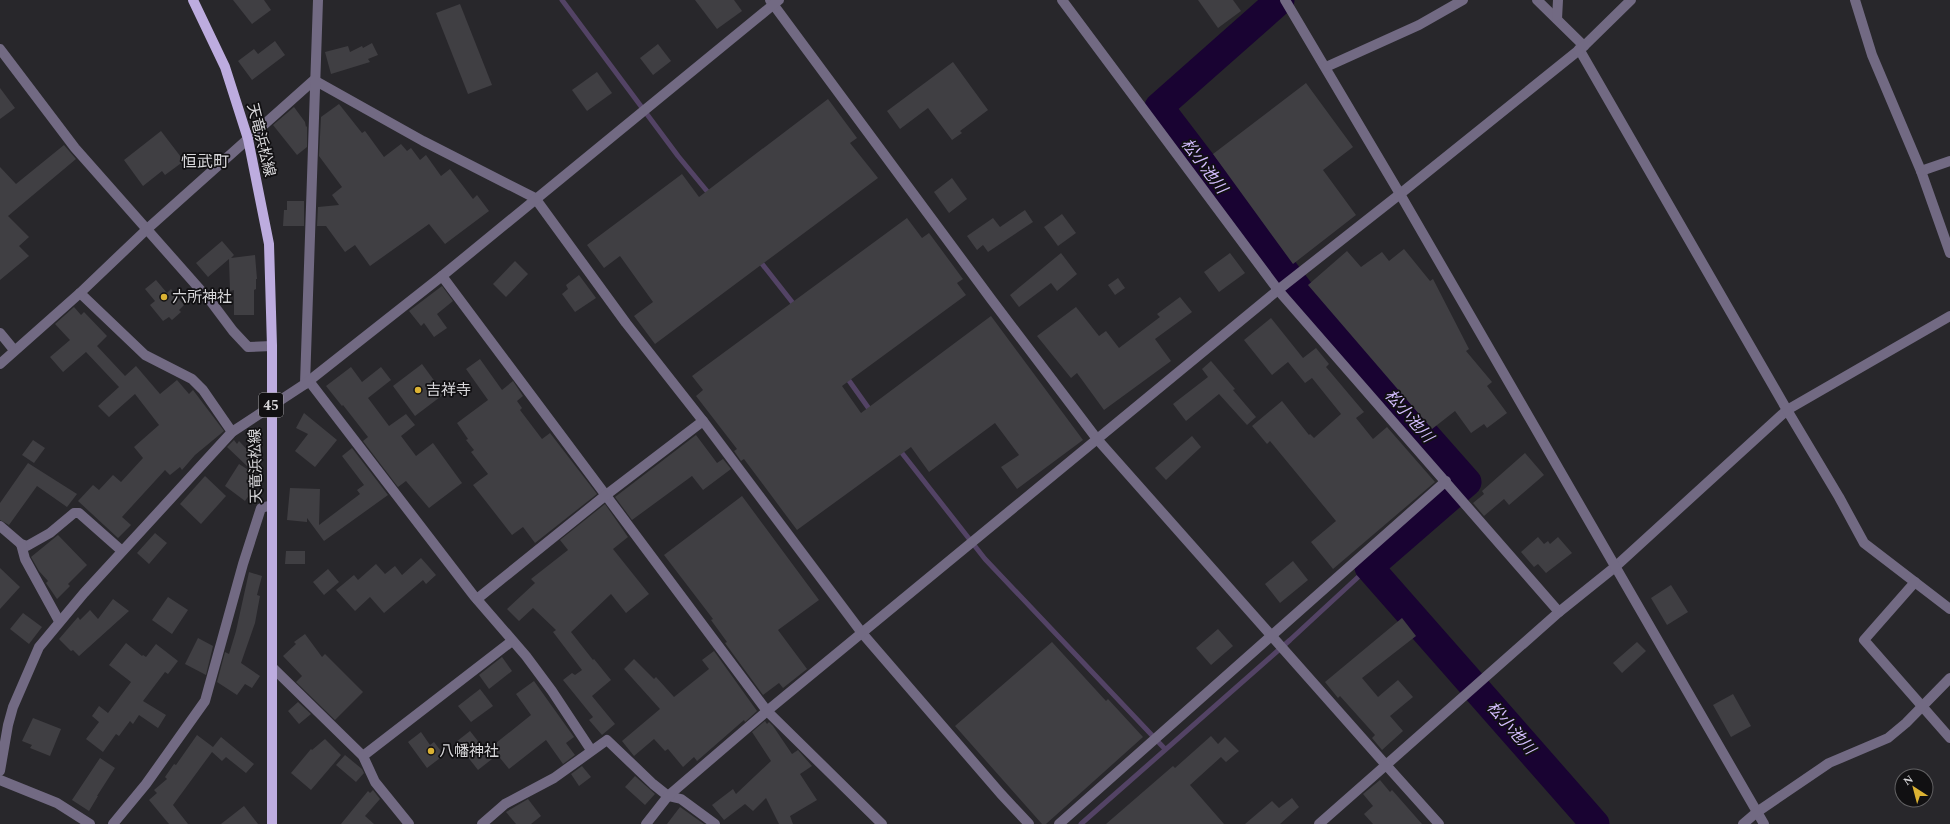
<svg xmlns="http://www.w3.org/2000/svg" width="1950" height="824" font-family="Spectral,'Noto Sans JP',serif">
<rect width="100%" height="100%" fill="#28272b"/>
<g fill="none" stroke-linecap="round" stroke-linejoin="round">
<g stroke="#534365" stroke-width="5">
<polyline points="562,0 678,156 711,196"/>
<polyline points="759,260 796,307"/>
<polyline points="845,375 872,413"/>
<polyline points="898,448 985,559 1165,749"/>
<polyline points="1081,824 1290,640 1369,567"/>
</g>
<polyline stroke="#190332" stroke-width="29" points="1280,0 1159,107 1307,301 1467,482 1369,567 1595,824"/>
</g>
<g fill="#403f43">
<polygon points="233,0 264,0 271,10 252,24"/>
<polygon points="695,0 734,0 742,11 717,29"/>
<polygon points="1198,0 1233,0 1241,11 1218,28"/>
<polygon points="460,4 492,85 468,94 436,13"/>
<polygon points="275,41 285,55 252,80 238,61 254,49 258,54"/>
<polygon points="372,43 378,55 368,59 370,62 331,74 325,52 348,46 350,52 362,46 363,48"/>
<polygon points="658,44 671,61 653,75 640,58"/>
<polygon points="953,62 988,110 960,131 962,133 952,140 928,108 900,129 887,111"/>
<polygon points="597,72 612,93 587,111 572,90"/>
<polygon points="1306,83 1353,147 1323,170 1356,215 1293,264 1213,154"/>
<polygon points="0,88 15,108 0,119"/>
<polygon points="828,99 857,138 850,143 878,178 655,344 634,316 653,302 620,256 604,268 587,245 682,174 699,197"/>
<polygon points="339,104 362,133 365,131 384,157 401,144 407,151 411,148 420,160 426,155 441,176 450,169 473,199 477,195 489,211 445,244 429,224 370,266 355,245 345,252 326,226 317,226 318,207 339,205 332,195 342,187 319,156 321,117"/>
<polygon points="294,107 305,122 306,127 307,126 307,147 297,155 273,125"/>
<polygon points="161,131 184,161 165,175 162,171 143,186 124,160"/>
<polygon points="64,145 76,159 8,216 29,237 19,246 29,256 0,280 0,167 16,184"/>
<polygon points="952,178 967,199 949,213 934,192"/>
<polygon points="287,201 304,201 304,226 283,226 284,210 287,210"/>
<polygon points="1025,210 1033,222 988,252 983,245 977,250 967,236 993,218 1000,227"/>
<polygon points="1062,214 1076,233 1058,246 1044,227"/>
<polygon points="907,218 922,238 929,233 963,279 957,283 966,295 842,386 861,413 991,316 1083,440 1017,489 1001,467 1019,455 995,423 929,472 911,447 797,530 744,459 741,461 734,451 737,449 696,396 703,390 692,376"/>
<polygon points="222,241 234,255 231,258 255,255 257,279 256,279 256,289 254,290 254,315 234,315 234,290 230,291 229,259 208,277 196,263"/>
<polygon points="1404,249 1430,281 1433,279 1469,349 1466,351 1492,382 1487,386 1507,413 1487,428 1484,424 1471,433 1455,411 1432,429 1308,285 1347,251 1361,267 1382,252 1389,261"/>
<polygon points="1061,253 1077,274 1057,291 1051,283 1019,307 1010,295"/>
<polygon points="1230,253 1245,273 1219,292 1204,272"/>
<polygon points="515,261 528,274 506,297 493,284"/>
<polygon points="579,275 596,298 575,312 562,294 568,289 566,285"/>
<polygon points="1118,278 1125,288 1115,295 1108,285"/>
<polygon points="156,280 167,293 171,289 184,305 179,310 181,312 172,320 169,317 163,321 150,305 155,301 145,289"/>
<polygon points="442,286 453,301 437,314 447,328 434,337 424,323 421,326 409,311"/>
<polygon points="1180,297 1192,312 1155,339 1171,361 1104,410 1077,373 1071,378 1037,336 1076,307 1099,336 1106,331 1119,348 1160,317 1157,314"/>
<polygon points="74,307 81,315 84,312 107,336 97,346 125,376 136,366 160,394 177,380 189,394 193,390 224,431 195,455 182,470 180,467 170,475 165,470 122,517 131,525 118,538 78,501 93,485 99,490 113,475 121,482 143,458 134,447 159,425 135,394 109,417 98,406 119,387 86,352 63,372 50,357 70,340 55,324"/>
<polygon points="1271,318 1303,358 1316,348 1329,364 1326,367 1364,412 1356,418 1373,439 1387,427 1435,482 1333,569 1311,542 1336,521 1270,441 1267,444 1252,426 1282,401 1309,435 1310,434 1314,438 1341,414 1312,378 1305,383 1288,362 1272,375 1244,340"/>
<polygon points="480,359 502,390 513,381 523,396 517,401 522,408 520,410 542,439 550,433 597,494 535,543 523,527 512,535 473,485 488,474 471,452 474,450 466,440 468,439 457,423 488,400 466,369"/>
<polygon points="1211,361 1235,389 1233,390 1256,417 1247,425 1219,394 1186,421 1173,404 1208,377 1202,369"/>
<polygon points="422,364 444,394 415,416 393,386"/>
<polygon points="351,367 362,382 381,367 391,380 368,398 389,426 406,414 415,425 401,436 416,456 433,443 462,483 429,508 406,481 398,487 363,441 368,437 343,405 342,406 326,386"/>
<polygon points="304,413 337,440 315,467 295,451 308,434 296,428"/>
<polygon points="696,435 717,463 723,459 731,469 703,490 692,476 632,520 615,497"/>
<polygon points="1192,436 1201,447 1166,480 1155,468"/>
<polygon points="33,440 45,448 34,463 22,455"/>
<polygon points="234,440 237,444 239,441 255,458 247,466 227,447"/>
<polygon points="352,448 388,495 324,541 307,518 307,522 287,520 290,488 320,489 319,525 360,494 357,490 364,485 342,456"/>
<polygon points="1525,453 1544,475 1509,505 1504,499 1484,516 1473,503 1484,494 1482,491"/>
<polygon points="28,463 77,494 67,507 37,486 9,525 0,520 0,503"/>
<polygon points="239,464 261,478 245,501 225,486"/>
<polygon points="205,476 226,496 201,524 180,504"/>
<polygon points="742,496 819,600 778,630 807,669 783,688 779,683 763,695 725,643 727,642 711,620 713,619 664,555"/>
<polygon points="605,504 628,537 613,549 649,594 626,613 611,594 571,632 593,660 594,659 611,680 592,696 615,724 602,735 589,720 593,717 563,680 572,673 575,675 582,670 553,632 556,630 533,608 519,621 507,609 535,583 531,579 568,550 560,540"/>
<polygon points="155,533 167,543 149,564 137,553"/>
<polygon points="58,535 87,565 68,584 70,586 57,599 46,583 48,581 39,571 31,557"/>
<polygon points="1538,537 1544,544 1548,541 1550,544 1558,537 1572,553 1546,573 1538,564 1534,567 1521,552"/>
<polygon points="286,551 305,551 305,564 285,564"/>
<polygon points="421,558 436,575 426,584 423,580 384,613 370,597 355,611 336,590 354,575 358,580 376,564 385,574 395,566 402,575"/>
<polygon points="1293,561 1308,580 1280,603 1265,584"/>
<polygon points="0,568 20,587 0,609"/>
<polygon points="328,569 339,582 324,595 313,582"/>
<polygon points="249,572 262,576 257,595 260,596 255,623 241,663 260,676 252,688 245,684 237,695 217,682 225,652 229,654 236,631"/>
<polygon points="1671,585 1688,612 1667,625 1651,598"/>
<polygon points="168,597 188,610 172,634 152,620"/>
<polygon points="113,599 129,611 79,656 73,650 71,651 59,639 78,617 80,620 90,610 98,619"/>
<polygon points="23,613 42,627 29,644 10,629"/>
<polygon points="1402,618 1416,636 1362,678 1378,697 1398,680 1413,697 1390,716 1403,731 1382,750 1372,738 1375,735 1340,696 1338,698 1325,682"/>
<polygon points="1218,629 1233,646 1211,665 1196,648"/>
<polygon points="305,634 322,657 325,654 363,692 335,720 296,682 302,676 283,656 296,644 294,642"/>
<polygon points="198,638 213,646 206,675 185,664"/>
<polygon points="1052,642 1106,701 1108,699 1143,737 1046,824 1042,824 955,726"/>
<polygon points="1637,642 1646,651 1622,673 1613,663"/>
<polygon points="126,643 142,656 143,655 146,657 156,644 178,661 168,674 165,672 143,701 166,715 158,728 139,715 133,724 130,721 119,736 116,734 103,752 86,739 99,722 92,716 99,706 108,713 131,682 109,665"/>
<polygon points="714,651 757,711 745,722 744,720 697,761 694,757 683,767 668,749 665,751 654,739 634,756 622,741 660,709 624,669 634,659 654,679 656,677 674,697 709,669 702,660"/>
<polygon points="502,657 512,671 489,689 479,675"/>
<polygon points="534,681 574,737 566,743 575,755 563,764 546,740 509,769 491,747 531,715 516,694"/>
<polygon points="480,689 493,706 471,722 458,706"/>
<polygon points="1733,694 1751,726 1731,737 1713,705"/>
<polygon points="298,702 311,714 299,724 288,711"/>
<polygon points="33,718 61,729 50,756 30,748 32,745 22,741"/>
<polygon points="765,721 767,724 769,722 773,726 792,754 798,750 812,766 800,774 817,800 790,816 793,824 779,824 766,798 753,811 745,804 724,820 712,805 733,789 736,794 771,761 752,732"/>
<polygon points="470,731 492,759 478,770 456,742"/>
<polygon points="421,732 430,745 434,742 444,755 427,768 408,742"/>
<polygon points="197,735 213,747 221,737 254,764 246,773 226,757 222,761 212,752 173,805 188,824 169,824 149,800 157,793 154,790 167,779 165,777 174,764 176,765"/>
<polygon points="1211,736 1218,744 1225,737 1239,751 1226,762 1221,757 1190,785 1224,824 1106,824 1173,766 1175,768"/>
<polygon points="325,739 341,755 311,790 291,773 311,749 312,750"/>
<polygon points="345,755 362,769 364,773 356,782 336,765"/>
<polygon points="100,758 115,768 97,796 98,796 89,811 72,800"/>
<polygon points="582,766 591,777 579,786 571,774"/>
<polygon points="635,776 655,794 645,805 625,787"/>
<polygon points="1380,780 1390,792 1392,790 1422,824 1373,824 1364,814 1373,806 1363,794"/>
<polygon points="373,790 380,799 365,816 374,824 341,824 368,791 370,793"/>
<polygon points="1292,798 1299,807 1280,824 1245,824 1272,801 1279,808"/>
<polygon points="528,799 541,816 531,824 516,824 506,812"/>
<polygon points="244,806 258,824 221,824"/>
<polygon points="680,807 704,824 667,824"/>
</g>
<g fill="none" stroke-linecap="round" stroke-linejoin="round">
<g stroke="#726a83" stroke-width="10">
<polyline points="770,0 991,299 1097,439 1386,765 1559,612"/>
<polyline points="1062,0 1278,290 1559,612 1615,567 1787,410 1950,316"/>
<polyline points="1285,0 1400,194 1764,824"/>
<polyline points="1537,0 1584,46"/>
<polyline points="1855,0 1872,55 1921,171 1950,253"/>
<polyline points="1557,19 1558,0"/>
<polyline points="0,49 75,148 212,303 233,331 248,347 272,346"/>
<polyline points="1579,49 1787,410 1839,497 1864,543 1950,609"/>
<polyline points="1326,67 1419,25 1463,0"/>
<polyline points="1921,171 1950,161"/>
<polyline points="442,276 767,711 882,824"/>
<polyline points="80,293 145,355 192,379 203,390 232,432"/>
<polyline points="0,333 14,350"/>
<polyline points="0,364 80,293 146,230 314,80 423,141 535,198 626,323 703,421 862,633 1001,794 1029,824"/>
<polyline points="309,381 474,596 526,656 552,691 591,750"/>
<polyline points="305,384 318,0"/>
<polyline points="0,526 21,544 27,546 50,533 74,513 79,513 122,551"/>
<polyline points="21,544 25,559 59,621"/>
<polyline points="1915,582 1864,640 1950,738"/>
<polyline points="477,599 606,495 703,421"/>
<polyline points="273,668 363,756 375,782 409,824"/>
<polyline points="363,756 512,641"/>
<polyline points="0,771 8,725 13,707 39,647 84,593 232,432 305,384 442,276 779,0"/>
<polyline points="0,780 57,803 90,824"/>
<polyline points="113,824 146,784 205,701 243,564 261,508 272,505"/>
<polyline points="482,824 505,804 554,778 607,740 653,784 668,796 681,799 715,824"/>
<polyline points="646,824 668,796 767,711 1278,290 1400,194 1584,46 1631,0"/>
<polyline points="1059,824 1446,481"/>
<polyline points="1319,824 1386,765 1439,824"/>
<polyline points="1743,824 1757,812 1829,763 1888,738 1906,723 1950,678"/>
</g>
<polyline stroke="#bdacdf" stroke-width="10" points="193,0 225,67 248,139 269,244 272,346 272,824"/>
</g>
<g fill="#dbb233" stroke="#111012" stroke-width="1.5">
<circle cx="164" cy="297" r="4"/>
<circle cx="418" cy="390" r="4"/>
<circle cx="431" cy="751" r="4"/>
</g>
<g text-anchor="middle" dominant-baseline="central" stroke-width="3.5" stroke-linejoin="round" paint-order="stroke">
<rect fill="#111012" stroke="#9d9c9f" stroke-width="1" x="259" y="393" width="24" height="24" rx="3"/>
<g font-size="14" font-weight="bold" fill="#d9d8db">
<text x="271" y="405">45</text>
</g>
<g font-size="15" fill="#d9d8db" stroke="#111012">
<text transform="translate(261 140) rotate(76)">天竜浜松線</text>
<text transform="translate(256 466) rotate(-91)">天竜浜松線</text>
</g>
<g font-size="15" fill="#d9d8db" stroke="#111012" text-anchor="start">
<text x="172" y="297">六所神社</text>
<text x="426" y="390">吉祥寺</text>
<text x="439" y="751">八幡神社</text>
</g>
<g font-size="16" fill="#d9d8db" stroke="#111012">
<text x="205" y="162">恒武町</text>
</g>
<g font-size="16" font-style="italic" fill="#d4bdff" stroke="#111012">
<text transform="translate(1204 166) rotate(53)">松小池川</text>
<text transform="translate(1409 416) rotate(49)">松小池川</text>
<text transform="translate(1511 728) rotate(49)">松小池川</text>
</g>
</g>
<g transform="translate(1914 788) rotate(324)"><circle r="19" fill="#111012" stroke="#616062"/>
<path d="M0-3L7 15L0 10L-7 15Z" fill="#dbb233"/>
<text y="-6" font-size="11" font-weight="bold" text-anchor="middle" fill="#d9d8db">N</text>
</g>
</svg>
